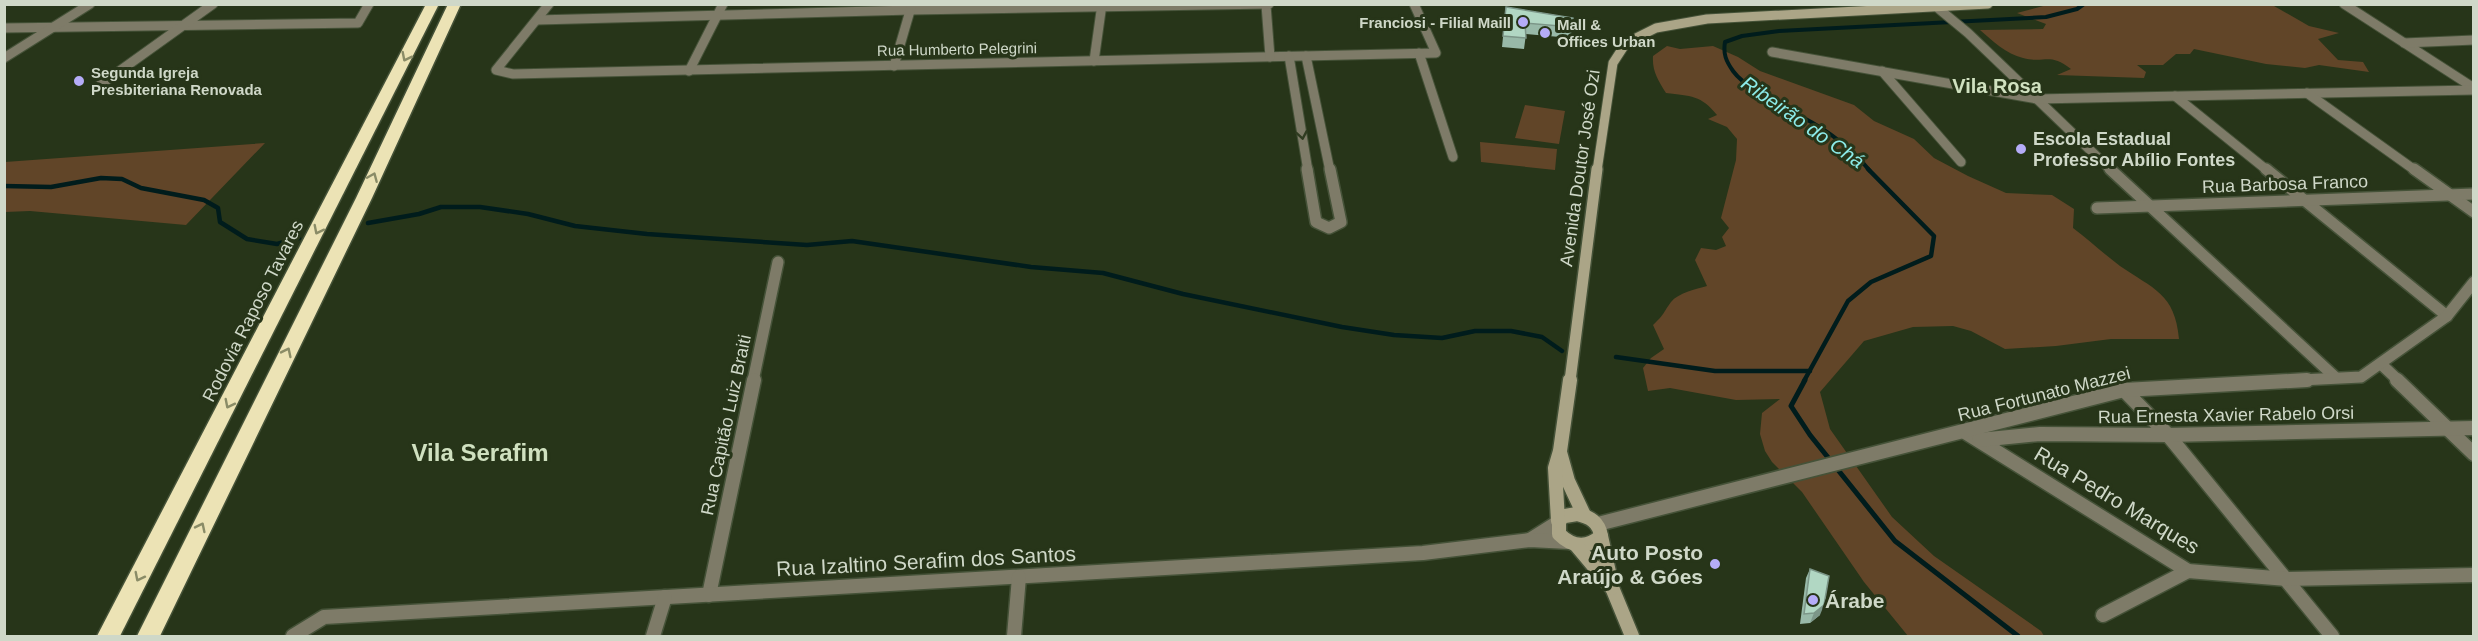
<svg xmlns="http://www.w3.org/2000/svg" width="2478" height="641" font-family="Arial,sans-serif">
<rect width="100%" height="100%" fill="#273519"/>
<g fill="#614528">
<path d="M 2047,5 L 2262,5 L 2274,6 L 2309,26 L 2339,33 L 2318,39 L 2338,60 L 2363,62 L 2369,72 L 2319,65 L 2305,68 L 2266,64 L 2194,49 L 2190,54 L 2176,54 L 2163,65 L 2137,65 L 2146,72 L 2144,78 L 2057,75 L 2071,69 C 2049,52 2045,64 2023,58 C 2006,54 1993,41 1980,30 L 2043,29 L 2046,24 L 2017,13 Z"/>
<path d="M 1667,46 L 1680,49 L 1713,46 L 1738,57 L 1760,71 L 1854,105 L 1874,121 L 1914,139 L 1934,158 L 1968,176 L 2006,193 L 2052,195 L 2074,209 L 2073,228 C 2089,240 2104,254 2120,266 C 2153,289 2175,293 2179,339 L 2111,339 L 2056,346 L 2005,349 L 1971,331 L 1953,326 L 1913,327 L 1864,341 L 1820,392 L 1830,429 L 1892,517 L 1934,556 L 2041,631 L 2044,636 L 1908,636 L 1864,582 L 1802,492 L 1772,462 L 1765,451 L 1760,434 L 1762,413 L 1780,399 L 1736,400 L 1670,388 L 1648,391 L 1643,368 L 1651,358 L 1664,349 L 1653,325 C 1664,315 1663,313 1671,302 C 1678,293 1696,289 1707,286 L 1695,260 L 1701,248 L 1716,250 L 1726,246 L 1722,237 L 1729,228 L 1721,218 L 1736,160 L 1737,139 L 1727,127 L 1708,119 L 1717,115 C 1701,95 1691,96 1666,93 C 1658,80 1652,71 1653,56 Z"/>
<polygon points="1525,105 1565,111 1559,144 1515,138"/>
<polygon points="1480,142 1557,149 1555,170 1481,162"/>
<polygon points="265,143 186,225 30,211 5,212 5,162"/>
</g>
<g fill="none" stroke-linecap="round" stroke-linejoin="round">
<path stroke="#001c1c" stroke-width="4" d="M 1870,171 C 1852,149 1827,130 1802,117 C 1784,107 1745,88 1733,71 C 1726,61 1723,54 1725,42 L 1742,36 L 1779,31 L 2046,17 L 2077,9 L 2084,4"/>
<g stroke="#001c1c" stroke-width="4.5">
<polyline points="4,186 51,187 101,178 122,179 141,188 204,200 218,208 220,222 247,239 277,244 299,238"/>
<polyline points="368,223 419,214 441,207 480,207 528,214 575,226 647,234 807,245 852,241 1031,267 1103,273 1183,294 1342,327 1394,335 1442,338 1475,331 1511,331 1542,337 1562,351"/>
<polyline points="1616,357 1715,371 1810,371"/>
<polyline points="1804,381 1848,301 1871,282 1931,256 1934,236 1868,169"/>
</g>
<polyline stroke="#001c1c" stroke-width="5" points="1805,380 1791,406 1810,435 1895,541 2018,636"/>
<defs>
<g id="street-far2">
<polyline points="549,4 496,70 513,74 1436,53 1414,4"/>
<polyline points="2344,4 2474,88"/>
<polyline points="1266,5 1270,57"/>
<polyline points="1939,9 1968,33 2112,171"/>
<polyline points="537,20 911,10 1269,4"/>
<polyline points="4,28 358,23 369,4"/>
<polyline points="2404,43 2474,40"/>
<polyline points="1772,52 2037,99 2474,90"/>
<polyline points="1419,53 1453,157"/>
<polyline points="1289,56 1308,171"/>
<polyline points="1306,56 1330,171"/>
<polyline points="4,58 90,4"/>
<polyline points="1094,61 1102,4"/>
<polyline points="894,66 912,4"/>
<polyline points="689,71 723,4"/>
<polyline points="1882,71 1961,162"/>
<polyline points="100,85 213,4"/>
<polyline points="2307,93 2416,171"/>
<polyline points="2175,96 2268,171"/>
</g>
<g id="street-far1">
<polyline points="1307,169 1316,222 1329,228 1341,222 1330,169"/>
<polyline points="2110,169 2335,377"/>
<polyline points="2266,169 2447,316"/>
<polyline points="2414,169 2474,212"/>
<polyline points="2097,208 2474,194"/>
<polyline points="2382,365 2399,381"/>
<polyline points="753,381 778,262"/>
<polyline points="2279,381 2361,377 2447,316 2474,282"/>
</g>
<g id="street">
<polyline points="2397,380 2474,454"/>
<polyline points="2124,390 2168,435 2332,636"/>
<polyline points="1965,432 2188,571 2287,579 2474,575"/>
<polyline points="1979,440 2040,434 2168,435 2474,428"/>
<polyline points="1598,524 2124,390 2307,380"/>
<polyline points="1530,540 1557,523"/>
<polyline points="709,595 754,380"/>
<polyline points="2103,615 2188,571"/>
<polyline points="293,636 324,617 1423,553 1530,540 1569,542"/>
<polyline points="653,636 665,597"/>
<polyline points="1014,636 1019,577"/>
</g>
<polyline id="secondary-far2" points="1597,171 1613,63 1626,43 1656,28 1707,19 1988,4"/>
<polyline id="secondary-far1" points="1570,381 1597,169"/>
<g id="secondary">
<polyline points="1560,452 1568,481 1584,515"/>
<path d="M 1577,514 C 1590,517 1599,522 1601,536 C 1587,549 1572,547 1559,534 L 1559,520 L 1565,516 Z"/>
<polyline points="1558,521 1555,468 1560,451 1570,380"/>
<polyline points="1601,536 1613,590 1632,636"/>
<polyline points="1576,545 1612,588"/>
</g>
<g id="highway">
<polygon points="426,4 439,4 120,636 97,636"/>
<polygon points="448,4 461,4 372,198 160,636 137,636 356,198"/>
</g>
</defs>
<use href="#street-far2" stroke="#455238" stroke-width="11"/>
<use href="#street-far1" stroke="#455238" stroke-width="14"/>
<use href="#street" stroke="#455238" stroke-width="17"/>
<use href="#secondary-far2" stroke="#455238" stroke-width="11"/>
<use href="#secondary-far1" stroke="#455238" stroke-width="14"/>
<use href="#secondary" stroke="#455238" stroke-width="17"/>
<use href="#highway" stroke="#455238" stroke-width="3"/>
<use href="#street-far2" stroke="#7e7b68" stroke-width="9"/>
<use href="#street-far1" stroke="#7e7b68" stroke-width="11"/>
<use href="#street" stroke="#7e7b68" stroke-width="14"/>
<use href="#secondary-far2" stroke="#aba587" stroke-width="9"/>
<use href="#secondary-far1" stroke="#aba587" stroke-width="11"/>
<use href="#secondary" stroke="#aba587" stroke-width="14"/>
<use href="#highway" fill="#ece3b5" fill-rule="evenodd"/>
</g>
<g fill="#98b9a8">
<polygon points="1506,7 1573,18 1571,38 1526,34 1524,49 1502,47"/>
<polygon points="1810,569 1820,615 1810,623 1800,624 1806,578"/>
</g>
<polygon fill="#7c9688" points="1824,605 1820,615 1810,623 1814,613"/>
<g fill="#b1d7c3" stroke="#7c9688" stroke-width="1.5">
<polygon points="1506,7 1573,18 1572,27 1525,23 1526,38 1503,36"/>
<polygon points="1810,569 1829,576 1824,605 1814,613 1804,614"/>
</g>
<defs><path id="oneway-chevron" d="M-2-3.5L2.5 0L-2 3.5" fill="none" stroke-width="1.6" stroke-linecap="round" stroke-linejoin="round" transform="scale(1.5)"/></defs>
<g stroke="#8a8c67">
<use href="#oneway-chevron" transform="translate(406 57) rotate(117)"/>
<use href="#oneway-chevron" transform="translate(373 177) rotate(-67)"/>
<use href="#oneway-chevron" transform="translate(318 230) rotate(117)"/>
<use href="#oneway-chevron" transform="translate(287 352) rotate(-64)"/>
<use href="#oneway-chevron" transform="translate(229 404) rotate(117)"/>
<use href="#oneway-chevron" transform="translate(201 527) rotate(-64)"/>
<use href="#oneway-chevron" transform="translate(139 577) rotate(117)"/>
</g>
<use stroke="#303c21" href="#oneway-chevron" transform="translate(1302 135) rotate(80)"/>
<g fill="#b5acf8" stroke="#273519" stroke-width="2">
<circle cx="1523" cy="22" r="6"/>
<circle cx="1545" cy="33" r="6"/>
<circle cx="79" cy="81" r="6"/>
<circle cx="2021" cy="149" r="6"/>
<circle cx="1715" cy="564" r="6"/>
<circle cx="1813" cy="600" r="6"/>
</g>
<g text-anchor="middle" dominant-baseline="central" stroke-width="6" stroke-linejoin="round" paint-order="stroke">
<g font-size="15" font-weight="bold" fill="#cfd8c8" stroke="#273519" text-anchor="start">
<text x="1511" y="22" text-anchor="end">Franciosi - Filial Maill</text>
<text x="1557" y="24">Mall &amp;<tspan x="1557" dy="17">Offices Urban</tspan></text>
<text x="91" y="72">Segunda Igreja<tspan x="91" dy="17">Presbiteriana Renovada</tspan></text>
</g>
<g font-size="15" fill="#cfd8c8" stroke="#273519">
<text transform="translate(957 49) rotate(-1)">Rua Humberto Pelegrini</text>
</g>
<g font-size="18" font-weight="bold" fill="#cfd8c8" stroke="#273519" text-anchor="start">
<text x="2033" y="139">Escola Estadual<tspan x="2033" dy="21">Professor Abílio Fontes</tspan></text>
</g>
<g font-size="18" fill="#cfd8c8" stroke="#273519">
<text transform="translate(1580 168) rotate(-82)">Avenida Doutor José Ozi</text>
<text transform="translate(2285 184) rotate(-2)">Rua Barbosa Franco</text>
<text transform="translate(253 311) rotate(-63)">Rodovia Raposo Tavares</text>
<text transform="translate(2044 394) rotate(-14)">Rua Fortunato Mazzei</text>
<text transform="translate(2226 415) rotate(-1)">Rua Ernesta Xavier Rabelo Orsi</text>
<text transform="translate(726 425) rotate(-78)">Rua Capitão Luiz Braiti</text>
</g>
<g font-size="20" font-weight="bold" fill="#d0e1c0" stroke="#273519">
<text x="1997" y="86">Vila Rosa</text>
</g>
<g font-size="20" font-style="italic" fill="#8cebe9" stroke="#273519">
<text transform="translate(1803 122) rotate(35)">Ribeirão do Chá</text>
</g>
<g font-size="21" fill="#cfd8c8" stroke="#273519">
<text transform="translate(2117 500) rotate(31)">Rua Pedro Marques</text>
<text transform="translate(926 561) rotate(-3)">Rua Izaltino Serafim dos Santos</text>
</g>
<g font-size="21" font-weight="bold" fill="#cfd8c8" stroke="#273519" text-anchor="end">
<text x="1703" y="552">Auto Posto<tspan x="1703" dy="24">Araújo &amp; Góes</tspan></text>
<text x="1825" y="600" text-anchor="start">Árabe</text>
</g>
<g font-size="24" font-weight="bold" fill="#d0e1c0" stroke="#273519">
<text x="480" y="452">Vila Serafim</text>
</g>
</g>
<rect width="2478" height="641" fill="none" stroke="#cfd8c8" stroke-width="12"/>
</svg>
